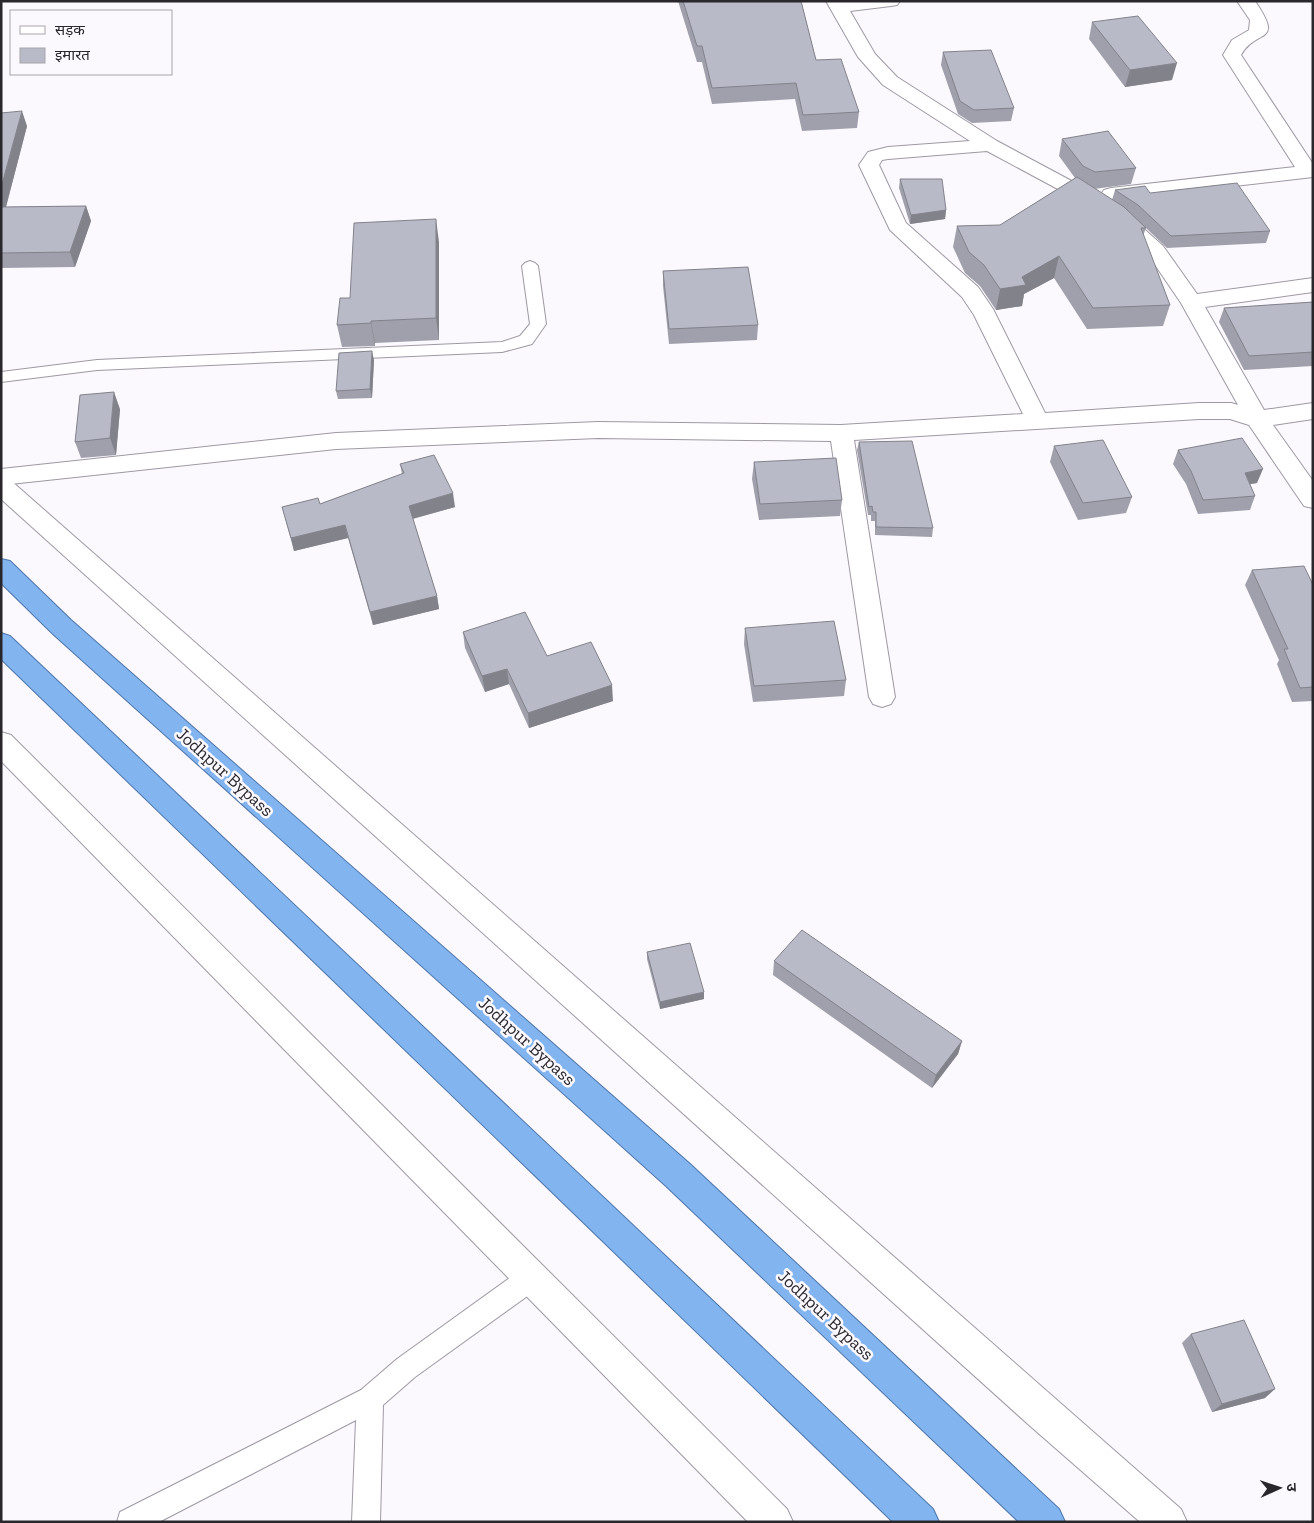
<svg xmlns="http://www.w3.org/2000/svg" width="1314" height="1523" font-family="'Zilla Slab','Noto Sans Devanagari',serif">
<rect width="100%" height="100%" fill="#fcf9fe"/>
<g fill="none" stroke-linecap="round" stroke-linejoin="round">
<defs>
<g id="service">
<polygon points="530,261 535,263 538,266 546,324 532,344 502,352 97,370 1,382 1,372 97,360 502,342 520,336 530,324 522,266 525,263"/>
<polygon points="531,1266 540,1269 543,1278 540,1287 415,1377 383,1405 380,1522 352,1522 356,1420 159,1522 117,1522 120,1512 361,1390 397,1359 522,1269"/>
</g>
<g id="minor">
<path d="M 826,1 L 900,1 L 897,5 L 891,6 L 850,11 L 875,54 L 897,77 L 997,141 L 1094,193 L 1133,219 L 1163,246 L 1197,294 L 1313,278 L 1313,292 L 1205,307 L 1264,410 L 1313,403 L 1313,419 L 1273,425 L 1313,481 L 1313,508 L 1304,506 L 1249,425 L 1230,419 L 1199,419 L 854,440 L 895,697 L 891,704 L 882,707 L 873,704 L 869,697 L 831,441 L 598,438 L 336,449 L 1,485 L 1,469 L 336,433 L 598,422 L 841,425 L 1023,414 L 974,315 L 962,297 L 890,230 L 859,165 L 868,152 L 888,147 L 970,141 L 883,85 L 858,57 ZM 987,151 L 1080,201 L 1119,227 L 1149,256 L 1181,303 L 1238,405 L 1231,403 L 1199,403 L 1045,413 L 993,309 L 978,287 L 906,223 L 879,165 L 882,160 L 888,159 Z"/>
<path d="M 1237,1 L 1255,1 C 1285,45 1256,28 1241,55 L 1313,164 L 1313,177 L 1111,200 L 1104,198 L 1101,194 L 1104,190 L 1111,188 L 1295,167 L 1223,55 L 1232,40 L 1249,30 L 1250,20 Z"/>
</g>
<g id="tertiary">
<polygon points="1,477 9,479 1181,1509 1187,1522 1140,1522 1029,1425 1,499"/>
<polygon points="1,732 11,735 787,1509 793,1522 748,1522 1,761"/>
</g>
<g id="trunk">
<polygon points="1,559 10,561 71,620 690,1164 1059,1509 1065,1522 1019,1522 666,1186 53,634 1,583"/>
<polygon points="1,633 10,636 933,1509 939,1522 893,1522 1,659"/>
</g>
</defs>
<use href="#service" stroke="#9e98a4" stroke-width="2"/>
<use href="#minor" stroke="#9e98a4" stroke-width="2"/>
<use href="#tertiary" stroke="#9e98a4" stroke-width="2"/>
<use href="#trunk" stroke="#4e76a9" stroke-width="2"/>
<use href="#service" fill="#fff" fill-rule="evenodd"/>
<use href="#minor" fill="#fff" fill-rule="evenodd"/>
<use href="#tertiary" fill="#fff" fill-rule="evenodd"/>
<use href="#trunk" fill="#82b4f0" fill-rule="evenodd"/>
</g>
<g fill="#9fa0ab">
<polygon points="678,1 801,1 816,60 859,112 857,128 802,131 795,99 712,104 702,62 697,62"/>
<polygon points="1092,22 1172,80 1125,87 1089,39"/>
<polygon points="943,52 1014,108 1011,121 972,123 958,114 941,65"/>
<polygon points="1,113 27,126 6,207 86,206 91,221 75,267 1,268"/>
<polygon points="1062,139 1136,168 1131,184 1094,189 1112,200 1115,190 1150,193 1270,231 1266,243 1167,248 1146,228 1143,236 1170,305 1163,326 1087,329 1054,278 1024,294 1022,306 996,310 980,286 965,273 953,247 957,226 1000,225 1075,178 1059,156"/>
<polygon points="900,179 946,210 945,219 910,224 899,188"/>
<polygon points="439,242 439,340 375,343 375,346 342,347 337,325 350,298"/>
<polygon points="663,271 758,325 757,340 669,344 663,286"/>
<polygon points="1313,302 1313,366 1244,370 1219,322 1224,308"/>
<polygon points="374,360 372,398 338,399 336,391"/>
<polygon points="120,409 116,455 81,458 75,442"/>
<polygon points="859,442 933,528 932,537 875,535 875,521 871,521 871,515 868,515 857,450"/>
<polygon points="1054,446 1132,497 1126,513 1078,520 1050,462"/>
<polygon points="1178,450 1257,483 1250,484 1255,496 1250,510 1198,514 1186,484 1173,464"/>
<polygon points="754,462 842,500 840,516 759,520 752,479"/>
<polygon points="400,464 455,507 413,519 437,596 439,609 373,625 348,538 294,551 282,507 320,504 402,474"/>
<polygon points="1252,570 1313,585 1313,701 1292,702 1277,664 1279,660 1245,585"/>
<polygon points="745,628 846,680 844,696 753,702 744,644"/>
<polygon points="463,632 547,656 613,701 529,728 509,684 485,692 465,648"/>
<polygon points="647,952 704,999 660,1009 647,959"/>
<polygon points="774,961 962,1041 958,1054 932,1088 773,975"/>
<polygon points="1191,1334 1265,1398 1212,1412 1182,1343"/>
</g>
<g fill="#82828b">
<polygon points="1177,63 1172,80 1125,87 1130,70"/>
<polygon points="22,111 27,126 2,222 1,188"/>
<polygon points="86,206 91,221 75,267 70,252"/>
<polygon points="946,210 945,219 910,224 911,215"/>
<polygon points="436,219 439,242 439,340 436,318"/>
<polygon points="1059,256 1054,278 1024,294 1022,306 996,310 1000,289"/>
<polygon points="371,321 375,343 375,346 371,323"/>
<polygon points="372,351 374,360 372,398 370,389"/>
<polygon points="114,392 120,409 116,455 110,438"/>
<polygon points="1263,469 1257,483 1239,486 1245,473"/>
<polygon points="453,493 455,507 411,519 409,506"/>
<polygon points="345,525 348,538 294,551 291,538"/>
<polygon points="437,596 439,609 373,625 370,612"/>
<polygon points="507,669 509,684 485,692 482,676"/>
<polygon points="612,685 613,701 529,728 528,713"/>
<polygon points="704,992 704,999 660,1009 660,1002"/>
<polygon points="962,1041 958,1054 932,1088 936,1075"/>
<polygon points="1275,1389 1265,1398 1212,1412 1222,1404"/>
</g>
<g fill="#b9bac7" stroke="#82828b">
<polygon points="683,1 801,1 816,60 841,59 859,112 803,115 796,83 712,88 702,46 697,46"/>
<polygon points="1138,16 1177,63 1130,70 1092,22"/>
<polygon points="991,50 1014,108 974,110 960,101 943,52"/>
<polygon points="22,111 1,188 1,113"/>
<polygon points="1108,131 1136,168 1095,172 1083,166 1062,139"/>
<polygon points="1077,177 1124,207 1146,228 1141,228 1170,305 1093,308 1059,256 1022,277 1026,285 1000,289 984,265 969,252 957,226 1000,225"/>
<polygon points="900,179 942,179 946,210 911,215"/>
<polygon points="1237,183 1270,231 1171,236 1138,205 1115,190 1145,186 1150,193"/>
<polygon points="86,206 70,252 1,253 1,207"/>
<polygon points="436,219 436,318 371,321 371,323 337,325 340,298 350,298 354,223"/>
<polygon points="748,267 758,325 669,329 663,271"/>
<polygon points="1313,302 1313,352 1249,356 1224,308"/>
<polygon points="372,351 370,389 336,391 339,353"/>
<polygon points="114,392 110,438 75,442 80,395"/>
<polygon points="1242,438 1263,469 1245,473 1255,496 1203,500 1191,471 1178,450"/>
<polygon points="1103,440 1132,497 1083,503 1054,446"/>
<polygon points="912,441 933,528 876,527 876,512 873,512 872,506 869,507 859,442"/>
<polygon points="434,455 453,493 409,506 437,596 370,612 345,525 291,538 282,507 318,498 320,504 404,473 400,464"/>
<polygon points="836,458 842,500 760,504 754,462"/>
<polygon points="1304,566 1313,585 1313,687 1300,688 1284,649 1288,649 1252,570"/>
<polygon points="525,612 547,656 591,642 612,685 528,713 507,669 482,676 463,632"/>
<polygon points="834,621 846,680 754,686 745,628"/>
<polygon points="802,930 962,1041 936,1075 774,961"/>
<polygon points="690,943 704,992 660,1002 647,952"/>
<polygon points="1244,1320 1275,1389 1222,1404 1191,1334"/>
</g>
<g text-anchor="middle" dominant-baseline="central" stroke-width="5" stroke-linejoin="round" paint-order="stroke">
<g font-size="18" fill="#29272b" stroke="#fcf9fe">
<text transform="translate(225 772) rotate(42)">Jodhpur Bypass</text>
<text transform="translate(527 1041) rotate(42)">Jodhpur Bypass</text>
<text transform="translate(826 1315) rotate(43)">Jodhpur Bypass</text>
</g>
</g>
<rect width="1314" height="1523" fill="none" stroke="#29272b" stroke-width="5"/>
<rect x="10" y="10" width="162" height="65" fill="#fcf9fe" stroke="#a8a5aa"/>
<rect x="20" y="26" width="25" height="8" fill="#ffffff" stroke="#a8a5aa"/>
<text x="55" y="35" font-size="15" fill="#29272b">सड़क</text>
<rect x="20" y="48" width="25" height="15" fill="#b9bac7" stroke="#a8a5aa"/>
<text x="55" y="60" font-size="15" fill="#29272b">इमारत</text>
<g transform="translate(1279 1488) rotate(87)" stroke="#fcf9fe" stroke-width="4" paint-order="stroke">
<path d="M0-4L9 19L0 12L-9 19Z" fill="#29272b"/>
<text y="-8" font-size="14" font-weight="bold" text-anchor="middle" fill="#29272b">उ</text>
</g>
</svg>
